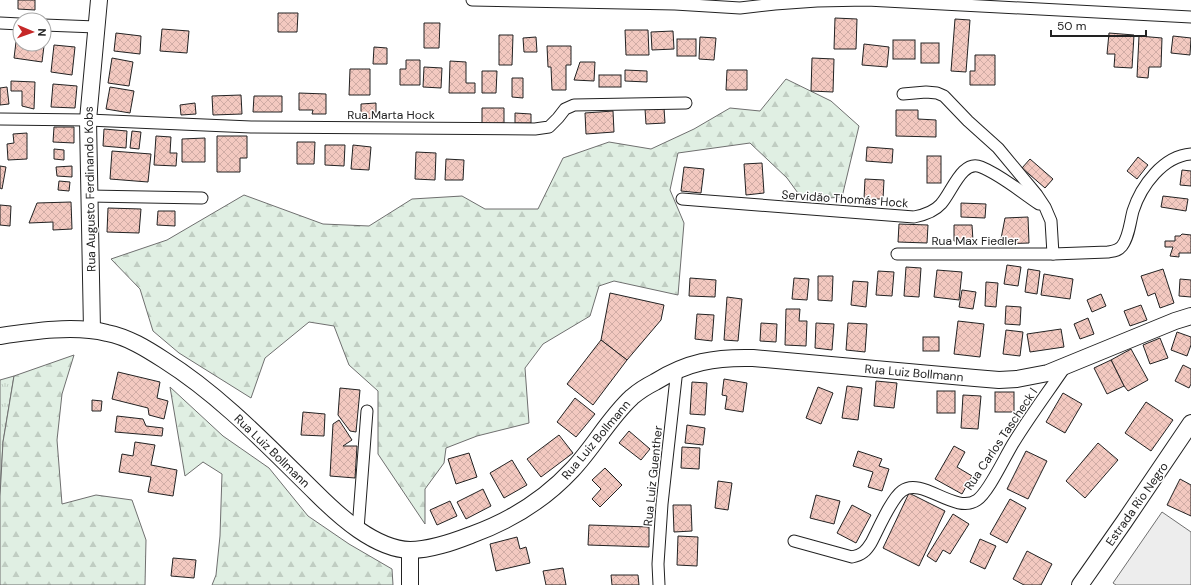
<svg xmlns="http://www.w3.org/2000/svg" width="1191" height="585" font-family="'DM Sans',sans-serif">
<defs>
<pattern id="grass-tufts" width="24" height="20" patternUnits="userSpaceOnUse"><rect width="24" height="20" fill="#e0efe3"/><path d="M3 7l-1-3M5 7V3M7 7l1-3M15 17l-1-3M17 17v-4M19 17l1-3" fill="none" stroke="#c0cdc2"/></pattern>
<pattern id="forest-firs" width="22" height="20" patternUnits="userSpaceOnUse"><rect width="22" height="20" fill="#e0efe3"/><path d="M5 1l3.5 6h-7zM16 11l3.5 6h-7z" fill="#c0cdc2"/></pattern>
<pattern id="building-cross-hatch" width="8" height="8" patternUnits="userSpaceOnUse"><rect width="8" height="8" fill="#f3c9c0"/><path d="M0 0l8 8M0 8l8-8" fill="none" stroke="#d0aca5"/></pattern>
</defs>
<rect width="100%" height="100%" fill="#fff"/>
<polygon fill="url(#grass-tufts)" stroke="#6f6f6f" points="14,376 3,442 0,496 0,380"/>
<g fill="url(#forest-firs)" stroke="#6f6f6f">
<polygon points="786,79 831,101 859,126 842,197 803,200 787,178 750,143 678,153 670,190 684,223 678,295 614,281 599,286 590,316 543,344 525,368 529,423 477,436 446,448 444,463 425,489 425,524 378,454 378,391 349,365 334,326 309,322 265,358 251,398 179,353 153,331 140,289 111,259 167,240 244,195 323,224 369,226 412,199 462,196 485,209 538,209 563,158 609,142 651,149 694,129 730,108 760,111"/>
<polygon points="74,355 62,394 57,440 62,504 96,495 132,500 146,540 145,585 0,585 0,496 3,442 14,376"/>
<polygon points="170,387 223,436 269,468 308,516 349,544 392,569 393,585 212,585 216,575 220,536 222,474 203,462 185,476"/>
</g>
<polygon fill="#ededed" stroke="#6f6f6f" points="1162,512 1191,532 1191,585 1116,585 1113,583"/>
<g fill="url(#building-cross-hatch)" stroke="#222">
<polygon points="18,0 35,0 35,10 18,9"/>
<polygon points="278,13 298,13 297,32 278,32"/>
<polygon points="835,18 857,19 856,49 834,49"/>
<polygon points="955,19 970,20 966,72 951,71"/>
<polygon points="424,23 440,23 439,48 424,48"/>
<polygon points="162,29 189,31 187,53 160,51"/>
<polygon points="625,30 648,30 649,55 626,55"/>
<polygon points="673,31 674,49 652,50 651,32"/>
<polygon points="116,33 141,36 140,54 114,51"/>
<polygon points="1109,33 1134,35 1132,68 1114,67 1115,54 1107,54"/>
<polygon points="499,35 513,35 512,65 499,65"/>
<polygon points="1139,36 1162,38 1161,67 1149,67 1148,78 1137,77"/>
<polygon points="1173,36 1191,38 1190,55 1171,53"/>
<polygon points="536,37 537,52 524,52 523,38"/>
<polygon points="700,37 716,38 714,60 699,59"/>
<rect x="677" y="39" width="19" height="17"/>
<rect x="893" y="40" width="22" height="19"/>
<polygon points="16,42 20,42 20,44 44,46 42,62 14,58"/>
<rect x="921" y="43" width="18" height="20"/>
<polygon points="864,44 889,47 887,67 862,65"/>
<polygon points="54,45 75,47 72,75 51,72"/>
<polygon points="547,46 571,46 571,65 566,65 566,90 552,90 551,67 548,67"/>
<polygon points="374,47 387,48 387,64 373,64"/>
<polygon points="975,55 995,55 995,85 970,85 970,71 975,71"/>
<polygon points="112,58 133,62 129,86 108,83"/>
<polygon points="812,58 834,59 833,92 811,91"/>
<polygon points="406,60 420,60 420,85 400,85 400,69 406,69"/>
<polygon points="450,61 466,62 466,83 475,83 475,93 449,93"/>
<polygon points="580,62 595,62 594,81 574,80"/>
<polygon points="424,67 442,68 441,88 423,87"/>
<polygon points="350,69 370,69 370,95 349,95"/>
<polygon points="625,70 647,71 647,82 625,81"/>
<polygon points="727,70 747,70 747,90 726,90"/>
<polygon points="482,71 497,71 496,93 482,93"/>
<rect x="599" y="75" width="22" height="12"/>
<polygon points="512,78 523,78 523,98 512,97"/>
<polygon points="11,81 35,82 34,109 22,106 22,91 11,91"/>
<polygon points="53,84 77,86 75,108 51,107"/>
<polygon points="7,87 9,104 0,105 0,88"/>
<polygon points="110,87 134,91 130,113 106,109"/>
<polygon points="299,93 326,94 326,114 312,114 313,110 299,110"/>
<polygon points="241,95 242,114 213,115 212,96"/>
<polygon points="254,96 282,96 282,112 253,112"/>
<polygon points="195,103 196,114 181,115 180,105"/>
<polygon points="376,103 376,118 361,119 361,104"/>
<polygon points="482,108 504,108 504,123 482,124"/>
<polygon points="664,108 665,123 646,124 645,109"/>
<polygon points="896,110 918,110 918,119 936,120 936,137 896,136"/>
<polygon points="613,111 614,132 586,134 585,113"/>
<polygon points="515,113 531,114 531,123 515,123"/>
<polygon points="54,127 74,127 74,143 53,142"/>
<polygon points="104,129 127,131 126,148 103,146"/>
<polygon points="132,131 141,132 139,149 130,148"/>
<polygon points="27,133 27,159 8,160 7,144 14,143 13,134"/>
<polygon points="156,136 171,137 170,153 177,153 176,166 154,165"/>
<polygon points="217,136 247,136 247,158 240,158 240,172 217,172"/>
<polygon points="205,138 205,162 182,162 182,139"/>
<polygon points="297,142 315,142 314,164 297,164"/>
<polygon points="325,145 345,145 344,166 325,165"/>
<polygon points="353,145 371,147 369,170 351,169"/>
<polygon points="867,147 893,149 892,163 866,161"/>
<polygon points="54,149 64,150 64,160 54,159"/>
<polygon points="112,151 151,154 148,182 110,179"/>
<polygon points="416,152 436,153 435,180 415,179"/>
<rect x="927" y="156" width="14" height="27"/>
<polygon points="1138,157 1148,165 1137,179 1127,171"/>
<polygon points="446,159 464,160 463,180 445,180"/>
<polygon points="1030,159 1053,179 1045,188 1022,168"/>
<polygon points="762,163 764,193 746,195 744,164"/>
<polygon points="0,166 6,167 2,189 0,188"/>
<polygon points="72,166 72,177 57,176 56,167"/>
<polygon points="684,167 704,169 701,193 681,191"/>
<polygon points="1182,170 1191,171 1191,186 1180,185"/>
<polygon points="865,179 884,180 883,199 864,199"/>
<polygon points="59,181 70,182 69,191 58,190"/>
<polygon points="1163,196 1188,199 1186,211 1161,207"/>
<polygon points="71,202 72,229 53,230 53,222 29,223 37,203"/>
<polygon points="961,203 986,204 985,218 961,217"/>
<polygon points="0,205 11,206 10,226 0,225"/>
<polygon points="108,208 141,209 139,233 107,232"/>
<polygon points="158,211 175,211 175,226 157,225"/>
<polygon points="1028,217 1029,243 1000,244 1005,218"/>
<polygon points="899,224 928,225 927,243 898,242"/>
<polygon points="954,225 972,225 973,241 954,241"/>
<polygon points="1182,234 1191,235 1191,253 1179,253 1179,257 1170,256 1173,247 1165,247 1165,241 1175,241 1175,236 1180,236"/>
<polygon points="1007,265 1021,267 1018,286 1004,284"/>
<polygon points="906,267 921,268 919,297 904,296"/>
<polygon points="1028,269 1040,271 1037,294 1025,292"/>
<polygon points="1163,269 1174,303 1160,308 1155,293 1148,296 1141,276"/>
<polygon points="937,270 962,272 959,300 934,297"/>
<polygon points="878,271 894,272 892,296 876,295"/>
<polygon points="1044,274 1073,279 1070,299 1041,295"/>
<polygon points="818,276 833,276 832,301 818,300"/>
<polygon points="690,278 716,280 715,297 689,296"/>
<polygon points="794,278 809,279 807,300 792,299"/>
<polygon points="1180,279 1191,280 1191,297 1179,296"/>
<polygon points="853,281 868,282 866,307 851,305"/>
<polygon points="986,282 998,283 996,307 985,306"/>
<polygon points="962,290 976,292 973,309 959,307"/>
<polygon points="610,293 664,305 661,320 627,360 601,340"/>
<polygon points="1101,294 1106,306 1092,312 1087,300"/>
<polygon points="727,297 742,299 738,341 724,340"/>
<polygon points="1141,305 1147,320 1130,326 1124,311"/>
<polygon points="1006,306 1021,307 1020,325 1005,324"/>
<polygon points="786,309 800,309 799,321 807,321 806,346 785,345"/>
<polygon points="697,314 714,315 712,341 695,339"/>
<polygon points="1088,318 1094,334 1080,339 1074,324"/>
<polygon points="958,321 984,324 980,357 954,354"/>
<polygon points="761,323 777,324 776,342 760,341"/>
<polygon points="816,323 834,324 832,350 815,348"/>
<polygon points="848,323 867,324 865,352 846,350"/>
<polygon points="1061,329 1064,347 1030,352 1027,334"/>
<polygon points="1006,330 1023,332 1020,356 1003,354"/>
<polygon points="1177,332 1191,337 1191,345 1187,356 1171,350"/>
<rect x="923" y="337" width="16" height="14"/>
<polygon points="1160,338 1168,358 1150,364 1143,345"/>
<polygon points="601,340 627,360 593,405 567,384"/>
<polygon points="1131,349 1148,380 1128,391 1124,386 1111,360"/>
<polygon points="1111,360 1124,386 1107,394 1094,368"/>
<polygon points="1183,365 1191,369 1191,384 1189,388 1175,381"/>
<polygon points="118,372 160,382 157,398 168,401 164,419 149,415 148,408 112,399"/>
<polygon points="724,379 747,383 743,412 725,409 727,396 722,395"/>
<polygon points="876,381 897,383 894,408 874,406"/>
<polygon points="692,382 707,383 705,415 690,414"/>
<polygon points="847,386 862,388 858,420 842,418"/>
<polygon points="818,387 833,393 821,424 806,418"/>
<polygon points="340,388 360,390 356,432 350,431 338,415"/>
<rect x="937" y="391" width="18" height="22"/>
<rect x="995" y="392" width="19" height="20"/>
<polygon points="1063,393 1082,404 1065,433 1046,422"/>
<polygon points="963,395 981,396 978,429 961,428"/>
<polygon points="575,398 595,414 576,437 557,422"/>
<polygon points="92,400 102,401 101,411 92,411"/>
<polygon points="1146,402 1173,420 1151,451 1125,433"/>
<polygon points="303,412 325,414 324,436 301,435"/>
<polygon points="117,416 143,419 146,426 163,428 162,436 115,432"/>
<polygon points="339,420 352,440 343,446 357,446 355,478 330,476 333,424"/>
<polygon points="687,425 705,428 703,445 685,443"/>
<polygon points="629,431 650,449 641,460 619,443"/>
<polygon points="559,435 573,453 541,477 527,459"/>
<polygon points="135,442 155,445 151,465 177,470 173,496 148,492 151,477 119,472 122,454 133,456"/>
<polygon points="1098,443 1118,460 1085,498 1066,481"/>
<polygon points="954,446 965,452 957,467 972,476 962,494 935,479"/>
<polygon points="682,447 700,448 699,469 681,468"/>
<polygon points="858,451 882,459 879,466 889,469 882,491 868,487 873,472 853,466"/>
<polygon points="1026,451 1047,461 1028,499 1007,489"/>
<polygon points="469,453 477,477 456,484 448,459"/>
<polygon points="512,460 527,485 504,498 490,473"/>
<polygon points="605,468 622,485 600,507 592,499 601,489 592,480"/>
<polygon points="1180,479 1191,485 1191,516 1167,505"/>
<polygon points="718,481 732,483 728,510 715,508"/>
<polygon points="483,489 491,506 466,519 457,502"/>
<polygon points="909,493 945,511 919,566 883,548"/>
<polygon points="816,495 840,501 834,524 810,518"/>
<polygon points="1010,499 1026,508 1007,543 990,534"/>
<polygon points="450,501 457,516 437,525 430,510"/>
<polygon points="673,505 691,505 692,531 674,532"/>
<polygon points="852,505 871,515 856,543 837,533"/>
<polygon points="953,514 969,524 950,554 943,550 936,562 927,556"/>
<polygon points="589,525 649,527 649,547 588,545"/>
<polygon points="678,536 698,537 697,566 677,565"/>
<polygon points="517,537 520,549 526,547 530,563 496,571 490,544"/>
<polygon points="980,539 996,546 985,569 970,562"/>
<polygon points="1027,551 1052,564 1041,585 1024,585 1013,579"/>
<polygon points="173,558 196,560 194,578 171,576"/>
<polygon points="563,568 566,585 546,585 543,571"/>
<polygon points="611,575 638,575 639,585 612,585"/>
</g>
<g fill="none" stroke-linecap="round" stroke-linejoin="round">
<defs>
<g id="street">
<polyline points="472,0 675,4 740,8 775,4 817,1 867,0 1191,17"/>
<polyline points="0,23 20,24"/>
<polyline points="44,25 96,27"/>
<path d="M 903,94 L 926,92 L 937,93 L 944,96 L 968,121 L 998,148 L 1037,195 L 1045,207 L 1051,221 L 1053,254 L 1108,252 C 1114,251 1118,251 1122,246 C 1129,237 1130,222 1133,211 C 1141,186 1163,156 1191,154"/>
<polyline points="0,119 88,120 251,127 535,129 549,127 558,118 565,109 574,105 686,103"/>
<polyline points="89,196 202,198"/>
<path d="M 682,199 L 914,217 C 924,215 934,212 941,204 C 952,192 962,159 981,167 C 1001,175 1021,192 1039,204"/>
<polyline points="897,254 1053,254"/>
<polyline points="358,529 367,411"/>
<path d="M 794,541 L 852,557 C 862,555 866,551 871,543 C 878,530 891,499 902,491 C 922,476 955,515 977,500 C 989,492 1005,456 1014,442 C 1030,416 1048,392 1065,367"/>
<polyline points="659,585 658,564 662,504 677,369"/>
</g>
<g id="secondary">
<polyline points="92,330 88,120 99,0"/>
<path d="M 0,336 C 33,331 75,325 107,333 C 128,337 147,349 164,360 C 221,396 268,446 316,493 C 339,516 375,549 410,550 C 431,550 453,542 471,535 C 510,521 544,500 572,470 C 594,447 609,418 632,397 C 639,391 647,386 655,382 C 687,362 715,357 753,358 L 975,378 L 999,380 L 1017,379 L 1048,373 L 1175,321 L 1191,316"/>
<polyline points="410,550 410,585"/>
<polyline points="1080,585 1124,522 1191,423"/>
</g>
</defs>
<use href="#street" stroke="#222" stroke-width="13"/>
<use href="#secondary" stroke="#222" stroke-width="18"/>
<use href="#street" stroke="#fff" stroke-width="11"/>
<use href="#secondary" stroke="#fff" stroke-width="16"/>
</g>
<g text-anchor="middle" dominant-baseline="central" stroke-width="3" stroke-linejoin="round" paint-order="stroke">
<g font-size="12" fill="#222" stroke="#fff">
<text x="391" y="115">Rua Marta Hock</text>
<text transform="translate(90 189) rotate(-91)">Rua Augusto Ferdinando Kobs</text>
<text transform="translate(845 199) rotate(4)">Servidão Thomás Hock</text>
<text x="975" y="241">Rua Max Fiedler</text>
<text transform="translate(914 373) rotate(5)">Rua Luiz Bollmann</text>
<text transform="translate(1001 439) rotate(-56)">Rua Carlos Tascheck I</text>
<text transform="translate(596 440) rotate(-50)">Rua Luiz Bollmann</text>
<text transform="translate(272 451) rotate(44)">Rua Luiz Bollmann</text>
<text transform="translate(653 476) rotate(-84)">Rua Luiz Guenther</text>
<text transform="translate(1137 504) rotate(-55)">Estrada Rio Negro</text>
</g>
</g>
<g transform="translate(32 32) rotate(92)"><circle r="19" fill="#ffffff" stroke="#a7a7a7"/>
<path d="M0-3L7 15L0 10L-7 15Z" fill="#c62828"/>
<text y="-6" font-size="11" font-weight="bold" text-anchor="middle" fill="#222222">N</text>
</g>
<path d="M1051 30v6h95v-6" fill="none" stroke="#222222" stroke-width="2"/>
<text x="1057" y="30" font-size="12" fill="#222222" stroke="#ffffff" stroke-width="3" paint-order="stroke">50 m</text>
</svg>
